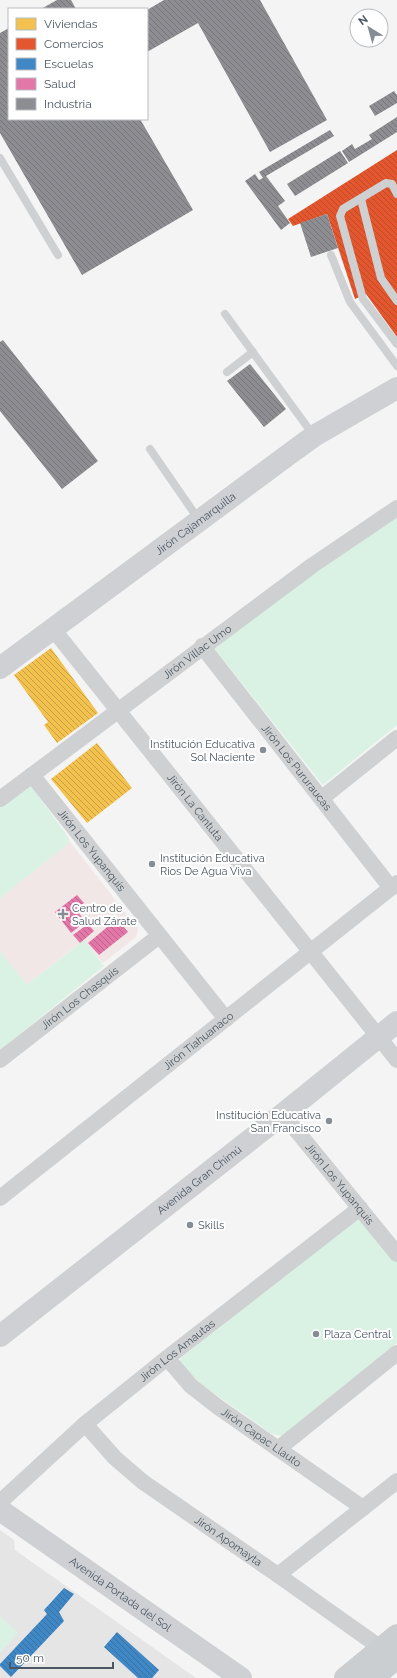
<svg xmlns="http://www.w3.org/2000/svg" width="397" height="1678" font-family="Raleway,sans-serif">
<defs>
<pattern id="homes-back-hatch" width="6" height="6" patternUnits="userSpaceOnUse"><rect width="6" height="6" fill="#f2c14e"/><path d="M-1 5l2 2M0 0l6 6M5-1l2 2" fill="none" stroke="#c6a044"/></pattern>
<pattern id="shops-back-hatch" width="6" height="6" patternUnits="userSpaceOnUse"><rect width="6" height="6" fill="#e4572e"/><path d="M-1 5l2 2M0 0l6 6M5-1l2 2" fill="none" stroke="#bb4b2b"/></pattern>
<pattern id="schools-back-hatch" width="6" height="6" patternUnits="userSpaceOnUse"><rect width="6" height="6" fill="#3f88c5"/><path d="M-1 5l2 2M0 0l6 6M5-1l2 2" fill="none" stroke="#3772a3"/></pattern>
<pattern id="health-back-hatch" width="6" height="6" patternUnits="userSpaceOnUse"><rect width="6" height="6" fill="#e377a8"/><path d="M-1 5l2 2M0 0l6 6M5-1l2 2" fill="none" stroke="#ba648c"/></pattern>
<pattern id="industry-back-hatch" width="6" height="6" patternUnits="userSpaceOnUse"><rect width="6" height="6" fill="#8d8d92"/><path d="M-1 5l2 2M0 0l6 6M5-1l2 2" fill="none" stroke="#75767b"/></pattern>
</defs>
<rect width="100%" height="100%" fill="#f4f4f4"/>
<polygon fill="#e6e5e6" points="0,1530 14,1540 15,1550 196,1678 0,1678"/>
<polygon fill="#f1e7e6" points="70,842 138,929 136,937 103,963 83,940 27,985 0,951 0,898"/>
<g fill="#d9f2e3">
<polygon points="397,518 397,725 323,785 214,648 356,543"/>
<polygon points="29,783 68,837 70,842 0,898 0,805"/>
<polygon points="84,940 104,966 0,1050 0,951 27,985"/>
<polygon points="360,1219 365,1222 397,1262 397,1343 282,1436 272,1434 201,1384 182,1365 180,1362 181,1358 353,1220"/>
<polygon points="0,1616 18,1633 0,1653"/>
</g>
<g fill="url(#homes-back-hatch)">
<polygon points="51,648 98,713 57,743 44,725 48,722 14,675"/>
<polygon points="97,743 132,788 87,823 51,779"/>
</g>
<polygon fill="url(#shops-back-hatch)" points="397,150 397,337 366,294 355,299 327,214 293,226 288,219"/>
<g fill="url(#schools-back-hatch)">
<polygon points="64,1588 74,1594 59,1612 64,1621 11,1677 0,1666 0,1664 47,1614 44,1610"/>
<polygon points="117,1632 159,1670 152,1678 138,1678 104,1647"/>
</g>
<g fill="url(#health-back-hatch)">
<polygon points="77,895 84,903 76,910 82,917 78,921 81,925 71,933 55,912"/>
<polygon points="117,919 128,932 99,955 88,943"/>
<polygon points="88,924 94,931 80,943 73,935"/>
</g>
<g fill="url(#industry-back-hatch)">
<polygon points="57,0 71,0 76,9 41,9"/>
<polygon points="164,0 260,0 327,120 270,152 198,23 147,52 147,10"/>
<polygon points="9,28 9,119 140,119 193,210 82,275 0,133 0,33"/>
<polygon points="394,91 397,95 397,103 375,116 369,106"/>
<polygon points="397,117 397,132 349,162 342,151 352,144 355,149 372,139 369,135"/>
<polygon points="330,130 334,136 266,176 285,201 278,206 290,223 281,230 245,181 255,174 259,180 263,178 259,172"/>
<polygon points="340,151 348,163 295,196 287,184"/>
<polygon points="327,214 338,248 311,257 300,223"/>
<polygon points="3,340 98,461 62,489 0,411 0,342"/>
<polygon points="250,364 286,409 264,427 227,381"/>
</g>
<g fill="none" stroke-linecap="round" stroke-linejoin="round">
<g stroke="#ced0d2" stroke-width="8">
<polyline points="0,158 58,255"/>
<polyline points="397,194 392,184 386,183 343,209 340,216 363,299 397,344"/>
<polyline points="361,199 381,278 397,301"/>
<polyline points="331,255 350,302 397,366"/>
<polyline points="225,314 314,436"/>
<polyline points="227,372 253,352"/>
<polyline points="150,449 199,520"/>
</g>
<g stroke="#ced0d2" stroke-width="16">
<path id="s1" d="M 53,629 L 397,1060"/>
<path id="s2" d="M 202,646 L 391,888"/>
<path id="s3" d="M 32,775 L 226,1019"/>
<polyline points="322,798 397,738"/>
<path id="s4" d="M 0,799 L 313,565 L 397,508"/>
<path id="s5" d="M 0,1060 L 159,936"/>
<path id="s6" d="M 283,1114 L 397,1254"/>
<path id="s7" d="M 0,1198 L 397,883"/>
<path id="s8" d="M 167,1358 L 191,1386 L 218,1407 L 363,1508"/>
<path id="s9" d="M 85,1424 L 115,1458 L 143,1482 L 278,1575 L 381,1648"/>
<polyline points="278,1449 397,1353"/>
<path id="s10" d="M 0,1502 L 85,1424 L 167,1358 L 360,1208"/>
<polyline points="278,1575 397,1481"/>
</g>
<g stroke="#ced0d4" stroke-width="22">
<path id="s11" d="M 0,668 L 288,455 L 314,436 L 397,388"/>
<path id="s12" d="M 0,1336 L 283,1114 L 397,1022"/>
<path id="s13" d="M 0,1510 L 241,1678"/>
</g>
<g stroke="#caced1" stroke-width="22">
<polyline points="345,1678 397,1635"/>
<polyline points="373,1678 397,1658"/>
</g>
</g>
<g fill="#868d94" stroke="#fff" stroke-width="1.5">
<circle cx="263" cy="750" r="4"/>
<circle cx="152" cy="864" r="4"/>
<path d="M61 908h4v4h4v4h-4v4h-4v-4h-4v-4h4z"/>
<circle cx="329" cy="1121" r="4"/>
<circle cx="190" cy="1225" r="4"/>
<circle cx="316" cy="1334" r="4"/>
</g>
<g text-anchor="middle" dominant-baseline="central" stroke-width="4" stroke-linejoin="round" paint-order="stroke">
<g font-size="11" fill="#4a5661" stroke="#fff">
<text stroke="none"><textPath href="#s11" startOffset="243">Jirón Cajamarquilla</textPath></text>
<text stroke="none"><textPath href="#s4" startOffset="246">Jirón Villac Umo</textPath></text>
<text stroke="none"><textPath href="#s2" startOffset="154">Jirón Los Pururaucas</textPath></text>
<text stroke="none"><textPath href="#s1" startOffset="228">Jirón La Cantuta</textPath></text>
<text stroke="none"><textPath href="#s3" startOffset="96">Jirón Los Yupanquis</textPath></text>
<text stroke="none"><textPath href="#s5" startOffset="101">Jirón Los Chasquis</textPath></text>
<text stroke="none"><textPath href="#s7" startOffset="253">Jirón Tiahuanaco</textPath></text>
<text stroke="none"><textPath href="#s12" startOffset="253">Avenida Gran Chimú</textPath></text>
<text stroke="none"><textPath href="#s6" startOffset="90">Jirón Los Yupanquis</textPath></text>
<text stroke="none"><textPath href="#s10" startOffset="233">Jirón Los Amautas</textPath></text>
<text stroke="none"><textPath href="#s8" startOffset="124">Jirón Capac Llauto</textPath></text>
<text stroke="none"><textPath href="#s9" startOffset="186">Jirón Apomayta</textPath></text>
<text stroke="none"><textPath href="#s13" startOffset="147">Avenida Portada del Sol</textPath></text>
</g>
<g font-size="11" fill="#4a5661" stroke="#fff" text-anchor="start">
<text x="255" y="744" text-anchor="end">Institución Educativa<tspan x="255" dy="13">Sol Naciente</tspan></text>
<text x="160" y="858">Institución Educativa<tspan x="160" dy="13">Rios De Agua Viva</tspan></text>
<text x="72" y="908">Centro de<tspan x="72" dy="13">Salud Zárate</tspan></text>
<text x="321" y="1115" text-anchor="end">Institución Educativa<tspan x="321" dy="13">San Francisco</tspan></text>
<text x="198" y="1225">Skills</text>
<text x="324" y="1334">Plaza Central</text>
</g>
</g>
<rect x="8" y="8" width="140" height="112" fill="#ffffff" stroke="#b7bbc0"/>
<rect x="16" y="18" width="20" height="12" fill="#f2c14e" stroke="#b7bbc0"/>
<text x="44" y="28" font-size="12" fill="#4a5661">Viviendas</text>
<rect x="16" y="38" width="20" height="12" fill="#e4572e" stroke="#b7bbc0"/>
<text x="44" y="48" font-size="12" fill="#4a5661">Comercios</text>
<rect x="16" y="58" width="20" height="12" fill="#3f88c5" stroke="#b7bbc0"/>
<text x="44" y="68" font-size="12" fill="#4a5661">Escuelas</text>
<rect x="16" y="78" width="20" height="12" fill="#e377a8" stroke="#b7bbc0"/>
<text x="44" y="88" font-size="12" fill="#4a5661">Salud</text>
<rect x="16" y="98" width="20" height="12" fill="#8d8d92" stroke="#b7bbc0"/>
<text x="44" y="108" font-size="12" fill="#4a5661">Industria</text>
<g transform="translate(369 28) rotate(323)"><circle r="19" fill="#ffffff" stroke="#b7bbc0"/>
<path d="M0-3L7 15L0 10L-7 15Z" fill="#868d94"/>
<text y="-6" font-size="11" font-weight="bold" text-anchor="middle" fill="#4a5661">N</text>
</g>
<path d="M10 1662v6h103v-6" fill="none" stroke="#4a5661" stroke-width="2"/>
<text x="16" y="1662" font-size="12" fill="#4a5661" stroke="#ffffff" stroke-width="3" paint-order="stroke">50 m</text>
</svg>
